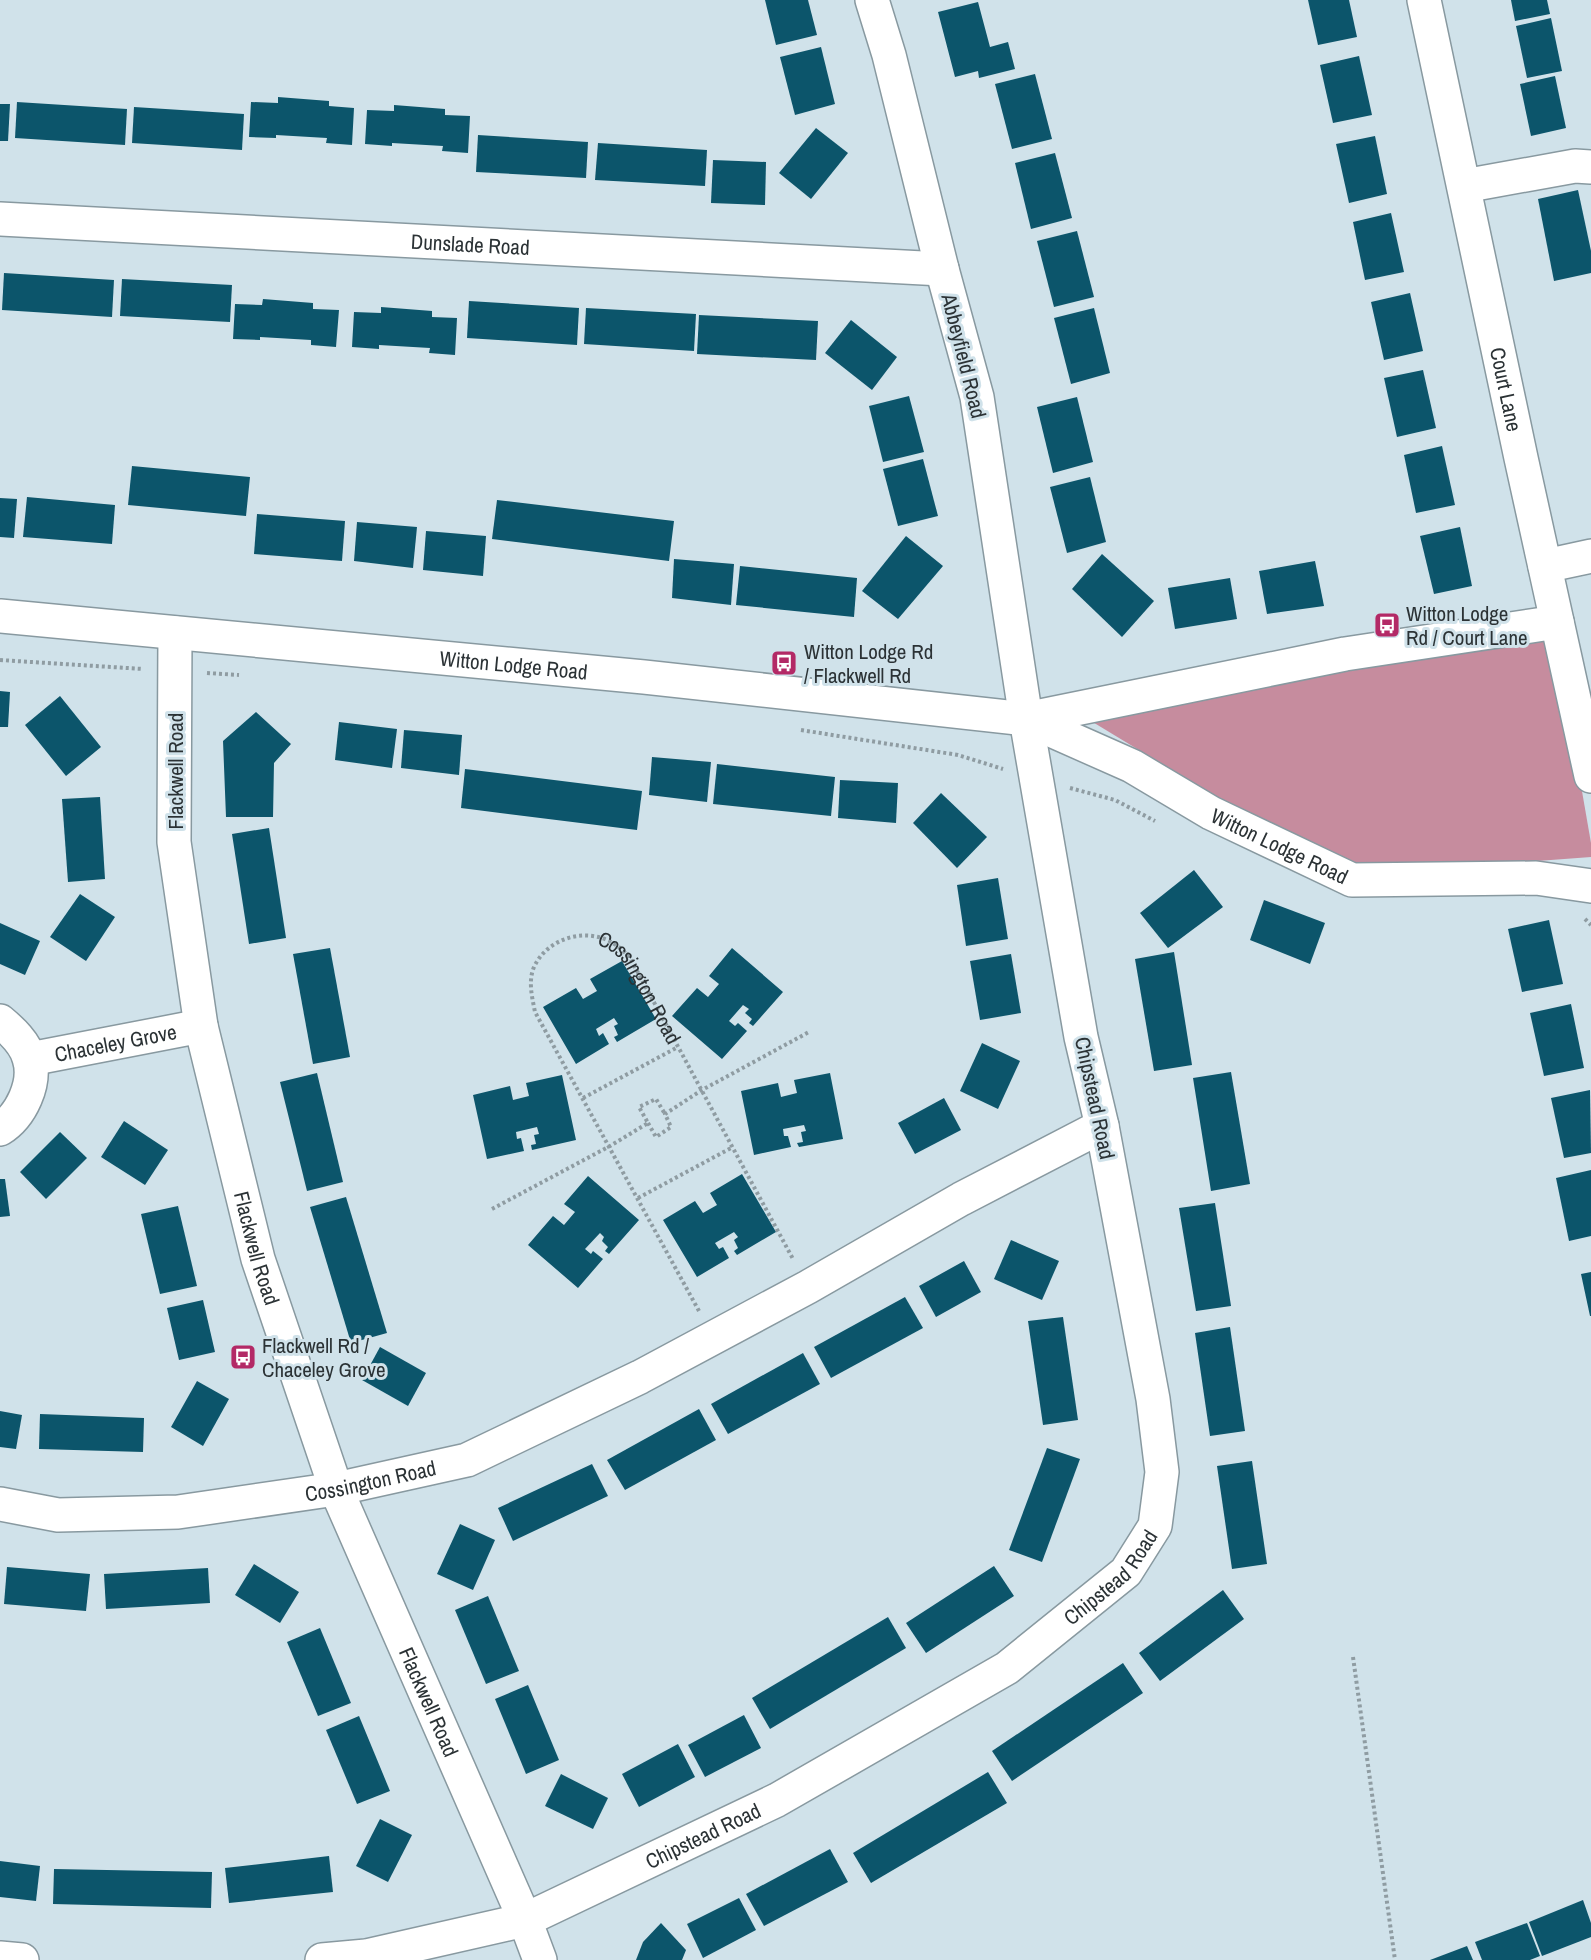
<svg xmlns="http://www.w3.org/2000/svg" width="1591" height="1960" font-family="'Archivo Narrow',sans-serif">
<rect width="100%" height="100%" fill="#d0e2ea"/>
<polygon fill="#c68c9e" points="1554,630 1591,843 1591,857 1459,867 1359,864 1218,798 1091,721"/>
<g fill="#0c556b">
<polygon points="765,0 808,0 817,35 776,45"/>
<polygon points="1308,0 1349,0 1357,37 1318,45"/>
<polygon points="1511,0 1547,0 1550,14 1515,21"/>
<polygon points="978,2 990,47 1008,42 1015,69 979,78 978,71 955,77 938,12"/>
<polygon points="1551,18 1562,71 1527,78 1516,26"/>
<polygon points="821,47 835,104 795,115 780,57"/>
<polygon points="1359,56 1372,115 1333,123 1320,65"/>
<polygon points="1035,74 1052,139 1012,149 995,84"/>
<polygon points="1555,76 1566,128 1531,136 1520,84"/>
<polygon points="278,97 329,101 329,106 354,108 352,145 326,143 327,138 276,135 276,138 249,137 251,102 278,103"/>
<polygon points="17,102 127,109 125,145 15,138"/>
<polygon points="0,104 10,104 8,141 0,141"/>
<polygon points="394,105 445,109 445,115 470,116 468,153 442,151 443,146 392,143 392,146 365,144 367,110 394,111"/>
<polygon points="134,107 244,114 242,150 132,143"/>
<polygon points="816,128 848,153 811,199 779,173"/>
<polygon points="478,135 588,142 586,178 476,172"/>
<polygon points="1375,136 1387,194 1349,203 1336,144"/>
<polygon points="598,143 707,150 705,186 595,180"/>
<polygon points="1055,153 1072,218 1031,229 1015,163"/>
<polygon points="713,160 766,162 765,205 711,203"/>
<polygon points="1578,190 1591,251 1591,273 1554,281 1538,199"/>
<polygon points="1391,213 1404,272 1365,280 1353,222"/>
<polygon points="1077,231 1094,297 1054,307 1037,241"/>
<polygon points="4,273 114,280 112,317 2,310"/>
<polygon points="122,279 232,285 230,322 120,316"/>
<polygon points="1410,293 1423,351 1384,360 1371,302"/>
<polygon points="263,299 313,303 313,309 339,310 336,347 311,345 311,340 260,337 260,340 233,339 235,304 262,305"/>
<polygon points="469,301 579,308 577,345 467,338"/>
<polygon points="381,307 432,311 432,317 457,318 455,355 429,353 430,348 379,345 379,349 352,347 354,312 381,313"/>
<polygon points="586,308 696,314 694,351 584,344"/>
<polygon points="1094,308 1110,373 1071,384 1054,318"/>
<polygon points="699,315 818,321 816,360 697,354"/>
<polygon points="851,320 897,357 872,390 825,353"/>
<polygon points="1423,370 1436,428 1397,437 1384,378"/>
<polygon points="909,396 924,452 883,462 869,406"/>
<polygon points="1077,397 1093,462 1053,473 1037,407"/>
<polygon points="1442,446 1455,505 1416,513 1404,455"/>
<polygon points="923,459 938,516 898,526 883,469"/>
<polygon points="132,466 250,477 246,516 128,505"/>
<polygon points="1090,477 1106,542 1067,553 1050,487"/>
<polygon points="27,497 115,505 112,544 23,537"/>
<polygon points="0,498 17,499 14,538 0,537"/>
<polygon points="497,500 674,521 669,561 492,539"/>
<polygon points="257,514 345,521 342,561 254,554"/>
<polygon points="357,522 417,527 413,568 354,561"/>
<polygon points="1460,527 1472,586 1434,594 1420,536"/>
<polygon points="426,531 486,536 483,576 423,570"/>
<polygon points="906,536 943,566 898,619 862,591"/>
<polygon points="1102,554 1154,601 1122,637 1072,589"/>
<polygon points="674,559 734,564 731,605 672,598"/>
<polygon points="1315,561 1324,606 1267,614 1259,571"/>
<polygon points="740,566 857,578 854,617 736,605"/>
<polygon points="1230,578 1237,619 1175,629 1168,588"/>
<polygon points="0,691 10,692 8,727 0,727"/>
<polygon points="60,696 101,747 66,776 25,725"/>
<polygon points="256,712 291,744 274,763 273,817 226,817 223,741"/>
<polygon points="339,722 397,729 392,768 335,760"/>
<polygon points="404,730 462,735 459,775 401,768"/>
<polygon points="652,757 711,762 707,802 649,795"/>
<polygon points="717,764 835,777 831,816 713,804"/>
<polygon points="465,769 642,791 637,830 461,808"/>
<polygon points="840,780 898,783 896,823 838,818"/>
<polygon points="941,793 987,837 957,868 913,823"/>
<polygon points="100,797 105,879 68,882 62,799"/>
<polygon points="269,828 286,938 249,944 232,834"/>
<polygon points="1194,870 1223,907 1168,948 1140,913"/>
<polygon points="998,878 1008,939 966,946 957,885"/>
<polygon points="80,894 115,917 86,961 50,937"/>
<polygon points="1264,900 1325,923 1310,964 1250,940"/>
<polygon points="1549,920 1563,984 1522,992 1508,929"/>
<polygon points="0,923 40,941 25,975 0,964"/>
<polygon points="330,948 350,1057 313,1064 293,954"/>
<polygon points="732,948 783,992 753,1026 749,1023 752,1019 745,1013 749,1009 743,1005 729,1021 735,1026 738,1023 747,1031 722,1059 672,1016 697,988 708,997 719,984 709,976"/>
<polygon points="1174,952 1192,1065 1154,1071 1135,959"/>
<polygon points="1011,954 1021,1013 980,1020 970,961"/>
<polygon points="622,961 656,1019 617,1042 614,1037 618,1035 614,1026 618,1024 614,1018 596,1029 599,1036 603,1033 609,1044 576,1064 543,1007 576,988 583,999 597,991 590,979"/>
<polygon points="1571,1004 1584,1068 1544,1076 1530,1013"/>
<polygon points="982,1043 1020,1061 998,1109 960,1091"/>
<polygon points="1231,1072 1250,1184 1211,1191 1193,1078"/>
<polygon points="317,1073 343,1182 307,1191 280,1082"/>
<polygon points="830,1073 843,1139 799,1147 797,1143 803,1142 801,1132 806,1131 804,1125 783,1129 784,1136 788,1136 791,1147 754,1155 741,1091 778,1083 781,1097 797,1093 794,1080"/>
<polygon points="562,1075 576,1140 532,1150 531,1145 536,1144 534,1135 539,1134 537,1127 516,1132 517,1139 521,1138 524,1151 487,1159 473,1095 510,1086 513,1100 529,1096 526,1083"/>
<polygon points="1590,1090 1591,1153 1564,1158 1551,1098"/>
<polygon points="944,1098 961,1130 915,1154 898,1123"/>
<polygon points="124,1121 168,1150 145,1185 101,1157"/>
<polygon points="60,1132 87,1158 46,1199 20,1172"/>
<polygon points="1591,1170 1591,1236 1569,1241 1556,1178"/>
<polygon points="742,1174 776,1232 737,1255 734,1251 738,1248 734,1240 738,1237 734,1232 715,1243 719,1249 723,1247 729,1258 697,1277 663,1220 695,1201 703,1213 717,1205 710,1193"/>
<polygon points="588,1176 639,1220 609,1254 605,1251 608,1247 602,1241 604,1237 600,1233 585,1249 591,1254 593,1251 603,1259 578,1288 528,1245 553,1216 564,1225 575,1212 564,1204"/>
<polygon points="0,1179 5,1179 10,1216 0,1217"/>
<polygon points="346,1197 387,1333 351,1343 310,1207"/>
<polygon points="1215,1203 1231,1306 1196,1311 1179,1208"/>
<polygon points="178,1206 197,1286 160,1294 141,1214"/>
<polygon points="1011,1240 1059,1261 1042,1300 994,1279"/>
<polygon points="964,1261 981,1292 936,1317 919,1286"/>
<polygon points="1591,1272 1591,1316 1590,1316 1581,1274"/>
<polygon points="905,1297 923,1328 831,1378 814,1347"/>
<polygon points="203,1300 215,1352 179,1360 167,1308"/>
<polygon points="1063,1317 1078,1420 1043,1425 1028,1321"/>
<polygon points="1230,1327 1245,1431 1210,1436 1195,1333"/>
<polygon points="380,1347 426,1373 408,1406 362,1380"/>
<polygon points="803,1353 820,1384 728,1434 711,1404"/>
<polygon points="197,1381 229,1399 203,1446 171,1427"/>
<polygon points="699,1409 716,1440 625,1490 607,1460"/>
<polygon points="0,1411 22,1415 16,1449 0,1447"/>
<polygon points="40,1414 144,1418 143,1452 39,1449"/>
<polygon points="1047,1448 1080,1459 1042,1562 1009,1550"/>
<polygon points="1252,1461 1267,1564 1232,1569 1217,1466"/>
<polygon points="592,1464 608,1496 513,1541 498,1508"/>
<polygon points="460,1524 495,1540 473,1590 437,1574"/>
<polygon points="254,1564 299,1592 280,1623 235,1595"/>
<polygon points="994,1566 1014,1596 926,1653 906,1623"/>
<polygon points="7,1567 90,1574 86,1611 4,1604"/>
<polygon points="208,1568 210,1603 106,1609 104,1574"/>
<polygon points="1223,1590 1244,1619 1160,1681 1139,1653"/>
<polygon points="488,1596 519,1671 486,1684 455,1610"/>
<polygon points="888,1617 906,1648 770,1729 752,1698"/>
<polygon points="320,1628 351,1703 318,1716 287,1642"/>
<polygon points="1123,1663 1143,1693 1012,1781 992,1751"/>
<polygon points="528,1685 559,1760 526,1774 495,1699"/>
<polygon points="744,1715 761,1748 705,1777 688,1745"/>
<polygon points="359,1716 390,1791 357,1804 326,1730"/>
<polygon points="678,1744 695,1777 639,1807 622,1774"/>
<polygon points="988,1772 1007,1803 871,1883 853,1853"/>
<polygon points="561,1774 608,1798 593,1829 545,1806"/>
<polygon points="380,1819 412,1835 388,1882 356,1866"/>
<polygon points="830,1849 848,1882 764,1926 746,1894"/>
<polygon points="329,1856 333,1892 229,1903 225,1868"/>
<polygon points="0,1861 40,1866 36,1901 0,1897"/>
<polygon points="54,1869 212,1872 211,1908 53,1904"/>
<polygon points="739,1898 756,1930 703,1958 687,1924"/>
<polygon points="1583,1900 1591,1923 1591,1937 1542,1956 1529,1922"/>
<polygon points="661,1923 686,1950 682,1960 636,1960 643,1942"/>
<polygon points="1527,1923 1540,1956 1530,1960 1482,1960 1475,1942"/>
<polygon points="1467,1946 1473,1960 1430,1960"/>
</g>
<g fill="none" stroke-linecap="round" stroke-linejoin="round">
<defs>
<g id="minor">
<path id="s2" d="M 1424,0 L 1521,458 L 1591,776"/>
<polyline points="1464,186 1575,166 1591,167"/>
<path id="s3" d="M 0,219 L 942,269"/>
<polyline points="1545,566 1591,556"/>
<path id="s4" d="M 0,616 L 644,677 L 1026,719 L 1345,654 L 1557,622"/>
<path id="s5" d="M 175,633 L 174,842 L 201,1026 L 258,1259 L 336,1489 L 525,1920 L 540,1960"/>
<path id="s6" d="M 1026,719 L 1132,766 L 1211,813 L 1352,880 L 1536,878 L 1591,886"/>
<path d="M 0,1021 C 12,1031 25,1043 29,1058 C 37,1083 21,1116 0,1129"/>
<path id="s7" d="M 30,1059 L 201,1026"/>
<path id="s8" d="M 0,1504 L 58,1515 L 178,1512 L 336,1489 L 467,1460 L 640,1377 L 808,1287 L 961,1199 L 1102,1126"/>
<polyline points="0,1958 22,1960"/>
<path id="s9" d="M 322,1960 L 366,1956 L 525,1920 L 777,1800 L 1007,1668 L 1126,1572 L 1155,1526 L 1162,1472 L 1153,1399 L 1102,1126 L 1081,1037 L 1026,719 L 977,397 L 942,269 L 889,55 L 872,0"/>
</g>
</defs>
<use href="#minor" stroke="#8899a0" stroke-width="36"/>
<g stroke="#8f9ca2" stroke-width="4" stroke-dasharray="3 3" stroke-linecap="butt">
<polyline points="0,660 143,669"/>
<polyline points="207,673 239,675"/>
<polyline points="801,730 958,755 1003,769"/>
<polyline points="1070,788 1115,800 1155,821"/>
<polyline points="1585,919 1591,925"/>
<polyline points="583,1098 678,1047"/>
<polyline points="648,1123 656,1137 671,1127 665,1114 702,1090 809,1032"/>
<polyline points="638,1198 733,1147"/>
<polyline points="492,1209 610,1146 648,1123 639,1107 656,1099 665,1114"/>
<path id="s1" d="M 699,1311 L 535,1012 C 532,997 528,981 534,967 C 546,941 578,929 605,939 C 615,943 623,950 630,958 L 793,1259"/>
<polyline points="1353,1657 1395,1960"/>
</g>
<use href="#minor" stroke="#fff" stroke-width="33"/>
</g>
<defs>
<symbol id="bus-square" viewBox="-11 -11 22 22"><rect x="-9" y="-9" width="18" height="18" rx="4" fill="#b32966" stroke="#d0e2ea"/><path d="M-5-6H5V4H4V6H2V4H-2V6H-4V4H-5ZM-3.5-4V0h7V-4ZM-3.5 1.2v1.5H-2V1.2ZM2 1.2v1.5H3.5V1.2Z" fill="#fff"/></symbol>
</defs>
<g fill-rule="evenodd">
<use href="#bus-square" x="1372" y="610" width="30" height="30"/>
<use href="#bus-square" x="769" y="648" width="30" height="30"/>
<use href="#bus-square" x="228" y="1342" width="30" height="30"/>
</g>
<g text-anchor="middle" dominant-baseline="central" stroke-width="6" stroke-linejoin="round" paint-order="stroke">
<g font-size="21" fill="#2b3235" stroke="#d0e2ea">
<text stroke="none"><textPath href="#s3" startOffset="471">Dunslade Road</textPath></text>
<text transform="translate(964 356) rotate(76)">Abbeyfield Road</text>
<text stroke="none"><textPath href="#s2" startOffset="398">Court Lane</textPath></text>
<text stroke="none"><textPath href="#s4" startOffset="516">Witton Lodge Road</textPath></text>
<text transform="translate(175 771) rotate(-90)">Flackwell Road</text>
<text stroke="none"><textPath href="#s6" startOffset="284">Witton Lodge Road</textPath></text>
<text stroke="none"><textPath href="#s1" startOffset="531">Cossington Road</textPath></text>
<text stroke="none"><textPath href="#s7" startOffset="87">Chaceley Grove</textPath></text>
<text transform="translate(1095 1098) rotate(78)">Chipstead Road</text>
<text stroke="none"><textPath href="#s5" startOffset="624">Flackwell Road</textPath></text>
<text stroke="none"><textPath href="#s8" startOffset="374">Cossington Road</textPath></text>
<text stroke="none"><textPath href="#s9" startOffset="890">Chipstead Road</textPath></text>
<text stroke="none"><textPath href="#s5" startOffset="1110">Flackwell Road</textPath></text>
<text stroke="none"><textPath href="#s9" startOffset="404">Chipstead Road</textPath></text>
</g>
<g font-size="21" fill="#2b3235" stroke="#d0e2ea" text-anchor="start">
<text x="1406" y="613">Witton Lodge<tspan x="1406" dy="24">Rd / Court Lane</tspan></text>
<text x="804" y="651">Witton Lodge Rd<tspan x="804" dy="24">/ Flackwell Rd</tspan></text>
<text x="262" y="1345">Flackwell Rd /<tspan x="262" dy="24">Chaceley Grove</tspan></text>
</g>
</g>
</svg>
